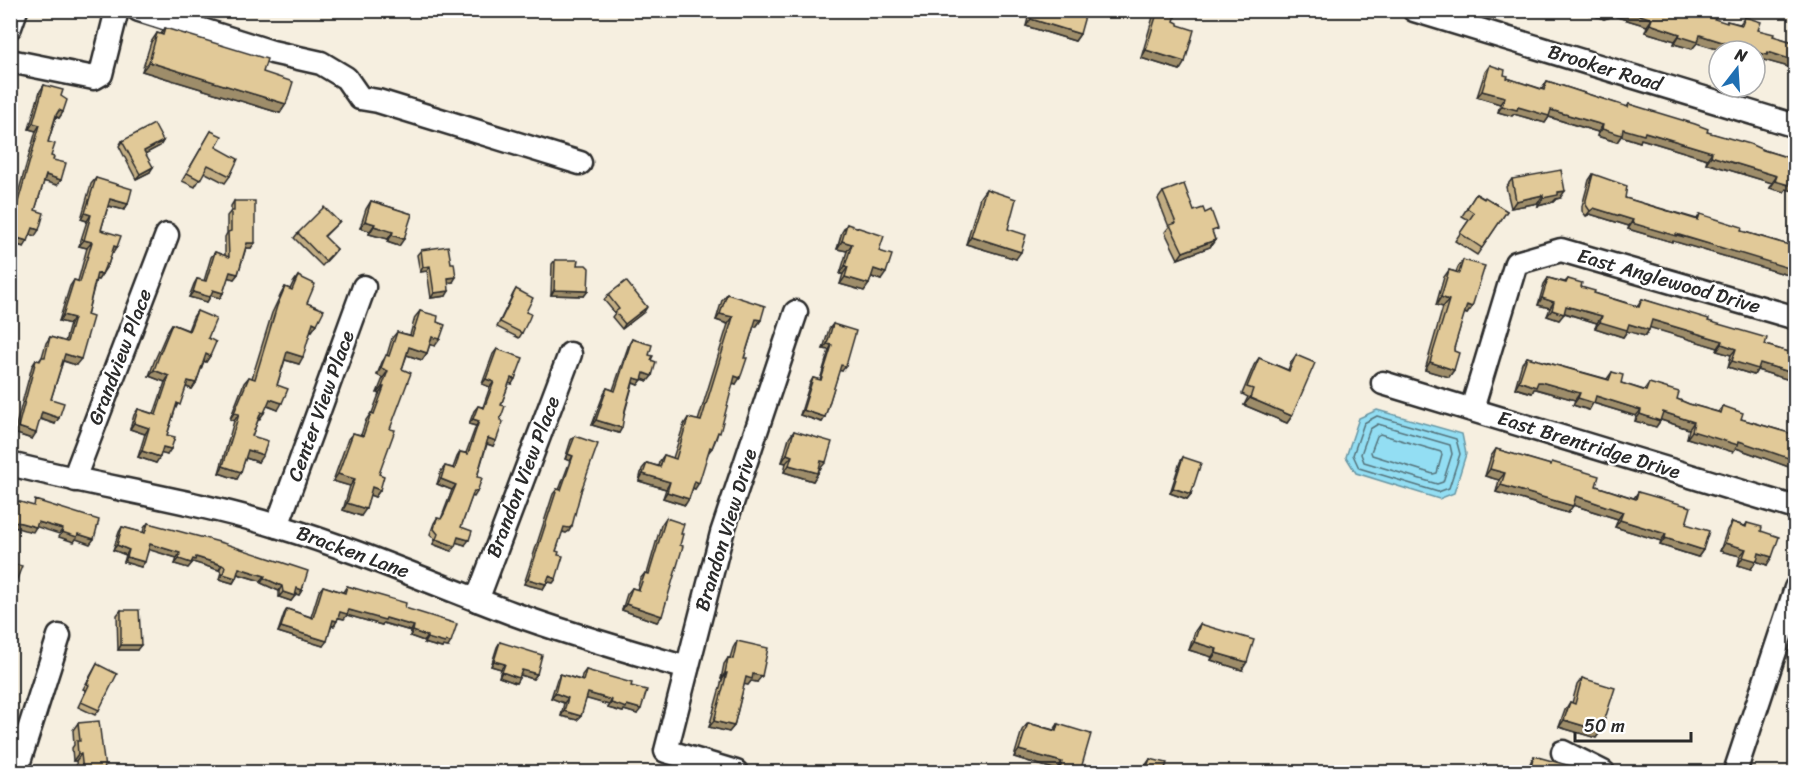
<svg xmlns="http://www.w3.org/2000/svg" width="1806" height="783" font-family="Sriracha,sans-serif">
<rect width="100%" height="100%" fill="#f6efe0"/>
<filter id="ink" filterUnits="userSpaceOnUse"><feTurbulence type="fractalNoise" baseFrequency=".0167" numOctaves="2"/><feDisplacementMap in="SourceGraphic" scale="12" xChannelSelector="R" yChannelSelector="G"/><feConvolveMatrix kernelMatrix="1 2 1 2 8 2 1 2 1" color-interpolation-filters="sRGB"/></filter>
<g filter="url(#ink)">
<polygon fill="#93def3" stroke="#6996a3" stroke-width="1.5" points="1377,410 1462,434 1466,454 1454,493 1439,499 1356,473 1346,457 1359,418"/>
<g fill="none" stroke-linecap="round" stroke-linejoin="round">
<g stroke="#55737b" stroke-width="1.5">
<polygon points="1377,416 1456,439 1460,454 1449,488 1438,492 1359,468 1353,455 1364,423"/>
<polygon points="1378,424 1450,445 1452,454 1443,482 1437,484 1364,462 1361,454 1370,429"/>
<polygon points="1380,434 1441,452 1442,455 1437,473 1433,474 1372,455 1371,452 1377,436"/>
</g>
<defs>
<g id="minor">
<polyline points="139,10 272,52 321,63 346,78 360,98 378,101 580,163"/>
<polyline points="1414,10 1796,126"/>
<polyline points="10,27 16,10"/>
<polyline points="10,61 94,78 101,74 117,10"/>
<polyline points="1383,383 1796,508"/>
<polyline points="1472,409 1516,263 1561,250 1796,318"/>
<path d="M 10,464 C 100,487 192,500 280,527 C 360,551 436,585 514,614 C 571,635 629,651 687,668"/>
<polyline points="76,480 78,468 167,235"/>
<polyline points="277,526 364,287"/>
<polyline points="477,600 570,354"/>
<polyline points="1563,752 1603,772"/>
<polyline points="10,771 17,768 59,636"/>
<polyline points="736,772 666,751 722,533 796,312"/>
<polyline points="1735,772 1796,588"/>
</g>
</defs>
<use href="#minor" stroke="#2b2b2b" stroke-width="27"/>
<use href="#minor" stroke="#fff" stroke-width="22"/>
</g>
<g fill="#c2ad83" stroke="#2b2b2b" stroke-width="1.5">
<polygon points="1022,10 1067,10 1080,34 1075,41 1026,26 1028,18 1020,15"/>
<polygon points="1139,10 1177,10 1174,21 1178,25 1180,70 1141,58 1153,17 1138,13"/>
<polygon points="1576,10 1726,23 1727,21 1740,24 1745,17 1758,30 1773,36 1796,43 1796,69 1764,60 1762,63 1755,61 1755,51 1724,51 1697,43 1692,49 1674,44 1675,41 1645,32 1647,26 1614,16 1604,19"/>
<polygon points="165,28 263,72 286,104 280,113 142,71 151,42 157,33 161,34"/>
<polygon points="1490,65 1507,78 1542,89 1547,81 1627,107 1629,104 1707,132 1796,160 1796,189 1794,191 1786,189 1784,192 1770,188 1772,183 1706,163 1707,159 1641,139 1640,142 1621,136 1617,142 1597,136 1598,132 1549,117 1545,123 1514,114 1512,116 1498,112 1500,104 1477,97 1485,72"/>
<polygon points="44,85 61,96 63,112 59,118 56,117 48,142 51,156 61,180 57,185 44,181 35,210 35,236 30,234 24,247 10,243 10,221 36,131 29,129 40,91"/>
<polygon points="211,131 216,147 230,176 225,183 204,172 195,187 182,181"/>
<polygon points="122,141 163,141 160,146 146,153 150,172 136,179 119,146"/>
<polygon points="1593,174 1625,198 1697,219 1700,214 1741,231 1796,247 1796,274 1790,273 1788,275 1673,241 1672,242 1628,229 1629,226 1590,214 1586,216 1582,211 1582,206 1589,180"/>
<polygon points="96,178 128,204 124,210 108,206 101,230 113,253 112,253 108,265 98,280 96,279 87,315 76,365 63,361 51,399 55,424 40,419 32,439 14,433 32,366 36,360 39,361 42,357 46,343 50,337 65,342 70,324 59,321 70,286 74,280 78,281 87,248 79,246 87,221 81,219 91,184"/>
<polygon points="1512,179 1560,198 1556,199 1553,202 1538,206 1538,203 1511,208 1506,187"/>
<polygon points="986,189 1008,229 1016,259 966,244 980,197"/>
<polygon points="1163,192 1194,211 1205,213 1215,240 1210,247 1178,259 1165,232 1169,227 1158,199"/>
<polygon points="1476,194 1507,211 1477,255 1455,241 1469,220 1462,216"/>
<polygon points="234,201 251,248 246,248 238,274 234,279 228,277 223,293 220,298 211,295 207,302 189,297 194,284 197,279 204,281 211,257 215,252 225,256 225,237 227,233 227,216 231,211 231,206"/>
<polygon points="371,201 412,214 399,246 387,242 388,239 369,234 370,231 360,228 366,209"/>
<polygon points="339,222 324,237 337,249 333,254 322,266 294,238 298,233"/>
<polygon points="847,224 879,251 881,280 871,277 869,284 864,291 840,284 843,274 840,274 847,251 837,249 842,232"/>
<polygon points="421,250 453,282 448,283 446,296 431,298 427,271 420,272 417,255"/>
<polygon points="555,260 577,265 588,291 584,296 551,295 552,264"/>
<polygon points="1463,260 1472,307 1467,314 1464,313 1454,348 1454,370 1449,377 1425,370 1443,307 1436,305 1444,277 1449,270 1456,272 1458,267"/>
<polygon points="298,276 307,303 317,324 312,331 311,330 299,364 285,360 277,385 278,410 267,406 259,420 258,420 252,436 258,462 246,458 237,479 219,473 234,421 230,419 244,383 249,377 252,378 272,313 281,294 285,287 290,289 293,283"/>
<polygon points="1548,278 1565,282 1568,279 1581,287 1594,293 1637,306 1642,299 1708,321 1765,345 1796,354 1796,382 1757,370 1754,375 1728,367 1731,355 1717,351 1718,348 1650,327 1645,336 1627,331 1623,337 1595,328 1597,323 1564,313 1559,320 1547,316 1550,308 1538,305 1544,284"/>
<polygon points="516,289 526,312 522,333 519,338 497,327 513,294"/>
<polygon points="727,294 761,320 756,327 754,326 736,384 733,383 716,439 712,448 708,453 695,489 693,488 685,505 663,498 666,489 639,481 642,469 647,463 658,466 659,462 664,455 673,458 684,424 688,418 698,421 728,324 716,320 722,300"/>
<polygon points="608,295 644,312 622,329 612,317 615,313 604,300"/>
<polygon points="197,311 208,338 210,356 206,362 204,361 196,383 192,389 186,387 175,410 167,435 167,455 161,453 156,463 138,457 145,434 130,429 134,415 138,409 154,414 165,382 149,376 154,362 168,330 172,324 188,330 193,317"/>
<polygon points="420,311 437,322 435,346 430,344 427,353 422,360 407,355 402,369 379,474 380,490 375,497 370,495 361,516 343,510 350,486 333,481 348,439 353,433 361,435 366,420 371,413 372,413 379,394 377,393 383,378 377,375 382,362 387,355 392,338 397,332 410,335 415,317"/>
<polygon points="833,324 842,371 839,370 825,417 822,422 800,415 810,383 813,378 820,380 829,350 823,349 829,329"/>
<polygon points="632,339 649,355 651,360 648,381 642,379 638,385 633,383 619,433 592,425 604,393 607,388 613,390 629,344"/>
<polygon points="497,349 512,384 509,383 501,405 500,420 493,446 487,444 477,477 477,492 474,497 472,496 461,527 465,545 456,542 451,551 433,544 435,539 430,534 434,523 437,518 441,519 452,490 437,484 441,471 445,466 453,468 457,457 460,452 466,453 476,426 469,424 474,411 478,406 483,407 490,387 482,384 493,354"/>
<polygon points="1296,355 1292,416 1287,423 1244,405 1248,397 1242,394 1254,365 1259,358 1288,370 1291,362"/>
<polygon points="1527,357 1607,379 1612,372 1621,383 1644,390 1649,383 1677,399 1689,404 1718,412 1723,406 1741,419 1796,435 1796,466 1790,465 1789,467 1736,448 1733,452 1687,438 1689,429 1661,420 1656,427 1635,421 1636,416 1593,403 1589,410 1573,405 1575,400 1536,389 1534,389 1532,393 1515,388 1522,363"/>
<polygon points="794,431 820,469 819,469 818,473 813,481 784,472 786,463 782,462 789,438"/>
<polygon points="575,436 581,491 569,531 566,533 562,532 556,551 556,579 553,583 547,582 543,589 524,584 553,494 557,489 559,490 570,461 565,459 571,440"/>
<polygon points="1496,449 1550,465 1552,462 1596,486 1634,498 1638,492 1686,524 1703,550 1698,557 1660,545 1661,541 1615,527 1618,519 1573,505 1568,513 1496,492 1499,480 1485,476 1491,456"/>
<polygon points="1183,457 1191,494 1187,499 1170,493 1180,462"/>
<polygon points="666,518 657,622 622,610 627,594 632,588 637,590 640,579 645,573 647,574 661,525"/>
<polygon points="1732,522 1745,526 1747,523 1761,531 1767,565 1756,561 1751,569 1738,565 1740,556 1720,551 1727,530"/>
<polygon points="148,523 302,590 299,595 295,594 291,601 279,597 279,591 261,583 261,581 237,574 236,578 233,583 219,579 221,572 219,570 193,562 188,568 175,564 177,558 149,549 141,567 124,562 126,555 113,550 119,532 122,527 143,533 144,528"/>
<polygon points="323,586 343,592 347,586 405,608 448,647 443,646 442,648 424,643 424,641 410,636 411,631 383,623 382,625 347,615 344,619 338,618 334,626 332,626 323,646 278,632 284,614 287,609 311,617 319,591"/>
<polygon points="121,610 137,650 118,650 117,615"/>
<polygon points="1200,624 1242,670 1211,660 1212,657 1189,650 1195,631"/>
<polygon points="737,641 757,682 751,681 748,685 744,684 734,726 729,732 709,727 722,680 721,679 724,664 728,658 730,658 733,648"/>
<polygon points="500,642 537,674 533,679 520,675 516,683 499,677 501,669 491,666 497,647"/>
<polygon points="97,664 99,710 95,715 78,707 86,690 83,689"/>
<polygon points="586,670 631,686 637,714 624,710 623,712 608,708 609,705 586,698 581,716 577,720 561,716 564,703 551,698 557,679 560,674 581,680 582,675"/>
<polygon points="1582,678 1601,731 1596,738 1559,727 1565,710 1570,702 1572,703 1577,685"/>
<polygon points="78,723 102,772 77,772 76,761 73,761 72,748 74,745 73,730"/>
<polygon points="1028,723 1054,730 1058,724 1080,772 1056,772 1057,770 1014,757 1022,730"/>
<polygon points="1534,756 1577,772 1527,772 1531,761"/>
<polygon points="1150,759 1165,768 1179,772 1143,772 1145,766"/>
</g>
<g fill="#9e8d6a" stroke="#2b2b2b" stroke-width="1.5">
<polygon points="1024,10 1033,10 1028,18 1020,15"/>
<polygon points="1140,10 1158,10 1153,17 1138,13"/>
<polygon points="1576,10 1625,10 1652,19 1647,26 1614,16 1604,19"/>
<polygon points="1031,19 1080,34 1075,41 1026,26"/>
<polygon points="1650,24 1680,34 1675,41 1645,32"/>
<polygon points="1700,35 1735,46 1731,51 1724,51 1697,43 1692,49 1674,44 1679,36"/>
<polygon points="1146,50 1185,62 1180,70 1141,58"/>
<polygon points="1755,52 1768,52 1796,61 1796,69 1764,60 1762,63 1755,61"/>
<polygon points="149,62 286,104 280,113 142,71"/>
<polygon points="1482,91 1505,97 1500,104 1477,97"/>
<polygon points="1502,106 1551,110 1603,125 1598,132 1549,117 1545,123 1514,114 1512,116 1498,112"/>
<polygon points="59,110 63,112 59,118 55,116"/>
<polygon points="33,123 40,125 36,131 29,129"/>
<polygon points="1602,129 1623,129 1645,132 1712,152 1707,159 1641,139 1640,142 1621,136 1617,142 1597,136"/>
<polygon points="163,141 160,146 141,156 144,151"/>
<polygon points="1711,156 1777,176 1772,183 1706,163"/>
<polygon points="153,167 150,172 136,179 140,174"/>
<polygon points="46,175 61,180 57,185 42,181"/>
<polygon points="1775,181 1790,182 1796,183 1796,189 1794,191 1786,189 1784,192 1770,188"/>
<polygon points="1565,191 1560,198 1556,199 1553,202 1538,206 1543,198 1558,192"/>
<polygon points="1543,195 1538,203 1511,208 1516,201"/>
<polygon points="110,199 128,204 124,210 106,205"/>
<polygon points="1594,208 1633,220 1629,226 1590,214 1586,216 1590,211"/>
<polygon points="85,213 91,215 87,221 81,219"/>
<polygon points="365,221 375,224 370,231 360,228"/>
<polygon points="1632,223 1796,267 1796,274 1790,273 1788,275 1673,241 1672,242 1628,229"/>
<polygon points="374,226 393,232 388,239 369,234"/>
<polygon points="33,228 39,230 35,236 28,234"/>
<polygon points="392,235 404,239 399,246 387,242"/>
<polygon points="10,236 28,241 24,247 10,243"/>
<polygon points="971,236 1021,252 1016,259 966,244"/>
<polygon points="84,240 92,242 87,248 79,246"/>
<polygon points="1215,240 1210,247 1178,259 1183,252"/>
<polygon points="842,241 852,244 847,251 837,249"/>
<polygon points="247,243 255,243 251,248 244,248"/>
<polygon points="114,246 117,247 113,253 110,252"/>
<polygon points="430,266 427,271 420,272 423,267"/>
<polygon points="845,266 848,267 843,274 840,274"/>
<polygon points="874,269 886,273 881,280 869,276"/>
<polygon points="230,272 238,274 234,279 226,277"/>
<polygon points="97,273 102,274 98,280 93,279"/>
<polygon points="456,277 453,282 444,283 448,278"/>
<polygon points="845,277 869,284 864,291 840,284"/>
<polygon points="213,290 223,293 220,298 209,295"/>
<polygon points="554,290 588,291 584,296 551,295"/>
<polygon points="449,291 446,296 431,298 434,293"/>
<polygon points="193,292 210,297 207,302 189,297"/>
<polygon points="1441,297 1449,300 1443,307 1436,305"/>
<polygon points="1542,298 1554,302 1550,308 1538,305"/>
<polygon points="1467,305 1472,307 1467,314 1462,312"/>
<polygon points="1566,306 1602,316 1597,323 1562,312"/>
<polygon points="647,307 644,312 622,329 625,324"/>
<polygon points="1552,310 1564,314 1559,320 1547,316"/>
<polygon points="720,314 733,317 728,324 716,320"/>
<polygon points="63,315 74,318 70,324 59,321"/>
<polygon points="756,319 761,320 756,327 752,325"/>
<polygon points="1652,320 1723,341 1718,348 1648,327"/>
<polygon points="313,322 317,324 312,331 309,329"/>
<polygon points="1600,322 1629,324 1649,330 1645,336 1627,331 1623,337 1595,328"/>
<polygon points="432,337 440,339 435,346 427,344"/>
<polygon points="827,344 832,345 829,350 823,349"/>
<polygon points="1722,344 1736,349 1731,355 1717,351"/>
<polygon points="409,347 427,353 422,360 404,354"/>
<polygon points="287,352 303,357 299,364 282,359"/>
<polygon points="65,354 81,359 76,365 61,360"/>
<polygon points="206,354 210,356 206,362 202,360"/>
<polygon points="1732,361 1760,363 1796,374 1796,382 1757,370 1754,375 1728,367"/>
<polygon points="1430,362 1454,370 1449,377 1425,370"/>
<polygon points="841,365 846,366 842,371 838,370"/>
<polygon points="381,368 388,371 383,378 377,375"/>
<polygon points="154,370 169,376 165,382 149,376"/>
<polygon points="644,373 652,376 648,381 640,378"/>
<polygon points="735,376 740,378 736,384 731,382"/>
<polygon points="511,378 515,379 512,384 508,383"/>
<polygon points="634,378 642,380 638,385 631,382"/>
<polygon points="486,379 494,382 490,387 482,384"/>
<polygon points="188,381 196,383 192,389 184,386"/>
<polygon points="1519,381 1541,382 1580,393 1575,400 1536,389 1534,389 1532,393 1515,388"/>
<polygon points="382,387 384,387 379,394 377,393"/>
<polygon points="1596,396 1641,410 1636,416 1593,403 1589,410 1573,405 1578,398"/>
<polygon points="1250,398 1292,416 1287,423 1244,405"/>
<polygon points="270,399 282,403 278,410 266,405"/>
<polygon points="803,410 825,417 822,422 800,415"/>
<polygon points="42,412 59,418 55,424 38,418"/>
<polygon points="261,412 264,413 259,420 257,419"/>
<polygon points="1663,412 1694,422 1689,429 1658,419"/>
<polygon points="234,413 239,414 234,421 230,419"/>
<polygon points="1640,414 1660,421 1656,427 1635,421"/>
<polygon points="473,419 479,421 476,426 469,424"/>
<polygon points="596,420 622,428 619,433 592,425"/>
<polygon points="134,423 149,428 145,434 130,429"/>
<polygon points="18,427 36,433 32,439 14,433"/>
<polygon points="1692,431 1739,441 1796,458 1796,466 1790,465 1789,467 1736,448 1733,452 1687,438"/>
<polygon points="488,438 496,441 493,446 485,443"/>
<polygon points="163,447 171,449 167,455 159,453"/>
<polygon points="248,450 263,455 258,462 243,457"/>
<polygon points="142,451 160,457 156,463 138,457"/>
<polygon points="568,454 573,456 570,461 565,459"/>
<polygon points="787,454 792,456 786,463 782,462"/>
<polygon points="821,461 826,462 820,469 816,468"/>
<polygon points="789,465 818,473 813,481 784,472"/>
<polygon points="223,466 241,472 237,479 219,473"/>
<polygon points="1490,469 1505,473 1499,480 1485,476"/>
<polygon points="338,474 355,479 350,486 333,481"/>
<polygon points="643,474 670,482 666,489 639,481"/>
<polygon points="441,479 456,485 452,490 437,484"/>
<polygon points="695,481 699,483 695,489 690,487"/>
<polygon points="1501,485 1573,506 1568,513 1496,492"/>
<polygon points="372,487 380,490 375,497 367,494"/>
<polygon points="1173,488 1191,494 1187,499 1170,493"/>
<polygon points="667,492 689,499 685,505 663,498"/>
<polygon points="1576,496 1623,512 1618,519 1570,504"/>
<polygon points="347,503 366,509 361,516 343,510"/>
<polygon points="10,520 36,527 33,532 24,530 10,526"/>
<polygon points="1620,520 1666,534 1661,541 1615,527"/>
<polygon points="38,522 63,529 59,534 34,526"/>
<polygon points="572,526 569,531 566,533 560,531 564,527"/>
<polygon points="62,532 78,534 94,539 90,544 76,539 74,542 59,537"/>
<polygon points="458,537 469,540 465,545 455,542"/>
<polygon points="1665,538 1703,550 1698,557 1660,545"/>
<polygon points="436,539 455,546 451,551 433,544"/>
<polygon points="1725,543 1746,549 1740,556 1720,551"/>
<polygon points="150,544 180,553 177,558 147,549"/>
<polygon points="117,545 129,550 126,555 113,550"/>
<polygon points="1759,553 1772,557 1767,565 1756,561 1751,569 1738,565 1743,557"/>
<polygon points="127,557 145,562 141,567 124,562"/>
<polygon points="196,557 222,565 219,570 193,562 188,568 175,564 179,559 193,559"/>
<polygon points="239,568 265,576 261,581 235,573"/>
<polygon points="223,574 236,578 233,583 219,579"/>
<polygon points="549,576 556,579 553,583 545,581"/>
<polygon points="264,578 282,586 279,591 261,583"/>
<polygon points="528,579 546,584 543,589 524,584"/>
<polygon points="297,588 302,590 299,595 294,593"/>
<polygon points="283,592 295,596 291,601 279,597"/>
<polygon points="626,604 662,616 657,622 622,610"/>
<polygon points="349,610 386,618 414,626 411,631 383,623 382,625 347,615 344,619 336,617 340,612"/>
<polygon points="333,620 337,621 334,626 330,625"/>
<polygon points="281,627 327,641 323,646 278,632"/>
<polygon points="413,631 427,636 424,641 410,636"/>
<polygon points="427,638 446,641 451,642 448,647 443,646 442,648 424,643"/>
<polygon points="1194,642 1217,649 1212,657 1189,650"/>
<polygon points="121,645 141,645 137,650 118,650"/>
<polygon points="1216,653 1247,662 1242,670 1211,660"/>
<polygon points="494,661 505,664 501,669 491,666"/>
<polygon points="522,670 537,674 533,679 518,674"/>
<polygon points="502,672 519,678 516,683 499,677"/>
<polygon points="725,673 727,673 722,680 721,679"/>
<polygon points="753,674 762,676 757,682 751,681 748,685 742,684 746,677"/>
<polygon points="555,693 568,698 564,703 551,698"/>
<polygon points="588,693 612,700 609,705 584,698"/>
<polygon points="611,703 627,705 641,709 637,714 624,710 623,712 608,708"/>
<polygon points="564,711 581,716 577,720 561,716"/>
<polygon points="1564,720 1601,731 1596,738 1559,727"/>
<polygon points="714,721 734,726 729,732 709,727"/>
<polygon points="1019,750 1062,762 1057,770 1014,757"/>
<polygon points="78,754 81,754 76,761 73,761"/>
<polygon points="105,769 102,772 82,772 83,771"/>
</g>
<g fill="#e1c998" stroke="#2b2b2b" stroke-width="1.5">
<polygon points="1033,10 1067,10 1085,16 1080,34 1031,19"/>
<polygon points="1158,10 1177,10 1174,21 1178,23 1178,25 1194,30 1185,62 1146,50"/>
<polygon points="1625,10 1687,10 1727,23 1727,21 1742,25 1745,17 1761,22 1758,30 1774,34 1773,36 1796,43 1796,61 1768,52 1767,55 1749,50 1749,51 1741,51 1734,49 1735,46 1700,35 1698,42 1679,36 1680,34 1650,24 1652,19"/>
<polygon points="165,28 267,59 263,72 293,82 286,104 149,62 157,33 163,35"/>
<polygon points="1490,65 1505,70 1504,75 1508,76 1507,78 1544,90 1547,81 1628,107 1629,104 1695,124 1708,129 1707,132 1750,144 1763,150 1796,160 1796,183 1790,182 1789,185 1775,181 1777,176 1711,156 1712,152 1645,132 1644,135 1623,129 1622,135 1602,129 1603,125 1551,110 1549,116 1518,107 1517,110 1502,106 1505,97 1482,91"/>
<polygon points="44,85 63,90 61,96 67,100 63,112 59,110 56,115 48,142 55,144 51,156 54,157 53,160 66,163 61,180 46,175 35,210 44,213 39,230 33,228 28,241 10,236 10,230 40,125 33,123"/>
<polygon points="154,124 163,141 144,151 153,167 140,174 122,141"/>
<polygon points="211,131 222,136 216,147 238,159 230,176 208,165 200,180 187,173"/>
<polygon points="1561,170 1565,191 1558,192 1558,195 1543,198 1543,195 1516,201 1512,179"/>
<polygon points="1593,174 1627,186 1625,198 1698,220 1700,214 1742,227 1741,231 1796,247 1796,267 1793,266 1792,269 1676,234 1676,236 1632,223 1633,220 1594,208 1590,211 1586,205 1586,200"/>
<polygon points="96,178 132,189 128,204 110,199 101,230 121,236 117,247 114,246 108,265 106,264 102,274 97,273 87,315 93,317 81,359 65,354 51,399 64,403 59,418 42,412 36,433 18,427 36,360 40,361 42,357 45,357 50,337 67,342 74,318 63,315 74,280 80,282 92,242 84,240 91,215 85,213"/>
<polygon points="1184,184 1194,211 1203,208 1205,213 1211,210 1218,229 1212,231 1215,240 1183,252 1170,225 1176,223 1163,192"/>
<polygon points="986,189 1016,199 1008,229 1026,235 1021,252 971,236"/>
<polygon points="1476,194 1484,199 1485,197 1507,211 1482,248 1460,233 1474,213 1467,208"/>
<polygon points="234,201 255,201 255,243 247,243 238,274 230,272 223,293 213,290 210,297 193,292 197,279 206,281 215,252 229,257 228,232 231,231 231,211 234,211"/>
<polygon points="371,201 412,214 404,239 392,235 393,232 374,226 375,224 365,221"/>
<polygon points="324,207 339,222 324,236 337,249 325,261 298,233"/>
<polygon points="847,224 884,236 879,251 892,255 886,273 874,269 869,284 845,277 848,267 845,266 852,244 842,241"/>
<polygon points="448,246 451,263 454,263 456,277 448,278 449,291 434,293 430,266 423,267 421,250"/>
<polygon points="555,260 578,260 577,265 586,265 589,268 588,291 554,290"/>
<polygon points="1463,260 1485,266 1472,307 1467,305 1454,348 1454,351 1459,353 1454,370 1430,362 1449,300 1441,297 1449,270 1459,273"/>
<polygon points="298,276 315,284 307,303 324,310 317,324 313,322 303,357 287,352 277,385 288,389 282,403 270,399 264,413 261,412 252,436 268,441 263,455 248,450 241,472 223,466 239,414 234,413 249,377 255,379 277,306 285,287 292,290"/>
<polygon points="1548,278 1566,283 1568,279 1582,283 1581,287 1595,291 1594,293 1639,307 1642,299 1709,319 1708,321 1767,338 1765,345 1796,354 1796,374 1760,363 1758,369 1732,361 1736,349 1722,344 1723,341 1652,320 1649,330 1629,324 1627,330 1600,322 1602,316 1566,306 1564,314 1552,310 1554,302 1542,298"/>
<polygon points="626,281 647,307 625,324 615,312 619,309 608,295"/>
<polygon points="516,289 533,298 526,312 531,314 529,319 522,333 500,322"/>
<polygon points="727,294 765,306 761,320 756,319 744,358 747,358 742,373 740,378 735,376 720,433 718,432 712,448 710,447 699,483 695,481 689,499 667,492 670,482 643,474 647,463 660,467 664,455 676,459 688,418 701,421 733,317 720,314"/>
<polygon points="197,311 216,319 208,338 216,342 210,356 206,354 196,383 188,381 180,405 177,403 167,435 175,437 171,449 163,447 160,457 142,451 149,428 134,423 138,409 156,415 169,376 154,370 159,356 172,324 189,331"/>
<polygon points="420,311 438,316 437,322 445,325 440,339 432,337 427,353 409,347 402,369 411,373 390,429 395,430 379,474 384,476 380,490 372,487 366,509 347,503 355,479 338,474 353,433 363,436 371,413 374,414 384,387 382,387 388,371 381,368 386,355 389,356 397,332 412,336"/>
<polygon points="833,324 856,331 846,366 841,365 825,417 803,410 813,378 821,380 832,345 827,344"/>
<polygon points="632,339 652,345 649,355 653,356 651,360 656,362 652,376 644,373 642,380 634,378 625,410 622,428 596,420 607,388 615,391"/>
<polygon points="497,349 523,358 515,379 511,378 501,405 505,406 500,420 503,422 496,441 488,438 477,477 482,478 477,492 474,491 461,527 472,531 469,540 458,537 455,546 436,539 438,534 434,529 437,518 441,519 444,514 456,485 441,479 445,466 455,469 460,452 468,454 479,421 473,419 478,406 484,408 494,382 486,379"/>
<polygon points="1296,355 1315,363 1292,416 1250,398 1253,389 1247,387 1259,358 1289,371"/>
<polygon points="1527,357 1609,380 1612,372 1623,375 1621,383 1646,391 1649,383 1679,392 1677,399 1689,404 1721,413 1723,406 1743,413 1741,419 1796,435 1796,458 1794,458 1794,460 1739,441 1738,445 1692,431 1694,422 1663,412 1660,421 1640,414 1641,410 1596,396 1594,403 1578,398 1580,393 1541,382 1538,382 1536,387 1519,381"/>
<polygon points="794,431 832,442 826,462 821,461 818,473 789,465 792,456 787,454"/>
<polygon points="575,436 598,444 581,491 572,526 569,528 564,527 556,551 559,552 558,555 563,556 556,579 549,576 546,584 528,579 557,489 561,490 573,456 568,454"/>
<polygon points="1496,449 1551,465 1552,462 1599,476 1596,486 1636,499 1638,492 1691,507 1686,524 1709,531 1703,550 1665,538 1666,534 1620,520 1623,512 1576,496 1573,506 1501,485 1505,473 1490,469"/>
<polygon points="1183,457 1201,463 1191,494 1173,488"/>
<polygon points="10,499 34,506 35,500 99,520 94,539 78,534 77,537 62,532 63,529 38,522 36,527 10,520"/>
<polygon points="666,518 684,524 681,534 683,534 680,545 683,546 662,616 626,604 632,588 639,590 645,573 649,574"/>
<polygon points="1732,522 1746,527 1747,523 1762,527 1761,531 1779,537 1772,557 1759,553 1757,561 1743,557 1746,549 1725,543"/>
<polygon points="148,523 223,543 308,571 302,590 297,588 295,596 283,592 282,586 264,578 265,576 239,568 236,578 223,574 225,567 222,565 196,557 195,560 193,559 191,563 179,559 180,553 150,544 145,562 127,557 129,550 117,545 122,527 145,533"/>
<polygon points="10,563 22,566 10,597"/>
<polygon points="323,586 345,593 347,586 406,603 405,608 457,624 451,642 446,641 445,643 427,638 427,636 413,631 414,626 386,618 385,620 349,610 347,614 340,612 337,621 333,620 327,641 281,627 287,609 313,618"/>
<polygon points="121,610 139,610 141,645 121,645"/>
<polygon points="1200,624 1254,640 1247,662 1216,653 1217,649 1194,642"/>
<polygon points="737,641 768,648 762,676 753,674 752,679 746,677 734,726 714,721 727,673 725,673 728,658 733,659"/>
<polygon points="500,642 542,655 537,674 522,670 519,678 502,672 505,664 494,661"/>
<polygon points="97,664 117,674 99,710 81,702 89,685 87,684"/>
<polygon points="586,670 632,683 631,686 647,690 641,709 627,705 626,708 618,705 611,703 612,700 588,693 581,716 564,711 568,698 555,693 560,674 583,681"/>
<polygon points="1582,678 1615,688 1601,731 1564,720 1570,702 1575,704"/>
<polygon points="99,721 105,769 83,771 81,754 78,754 77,741 80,741 78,723"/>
<polygon points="1028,723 1056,731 1058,724 1091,734 1080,772 1059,772 1062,762 1019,750"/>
<polygon points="1534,756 1578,768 1577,772 1529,772"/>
<polygon points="1150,759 1167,763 1165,768 1179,772 1145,772"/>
</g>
</g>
<g text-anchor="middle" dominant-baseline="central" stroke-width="4.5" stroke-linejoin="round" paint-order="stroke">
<g font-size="20" fill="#2b2b2b" stroke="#fff">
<text transform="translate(1605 68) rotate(17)">Brooker Road</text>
<text transform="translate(1669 281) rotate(16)">East Anglewood Drive</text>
<text transform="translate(120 357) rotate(-69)">Grandview Place</text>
<text transform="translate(321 406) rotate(-70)">Center View Place</text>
<text transform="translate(1589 445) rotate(17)">East Brentridge Drive</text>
<text transform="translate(523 477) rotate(-69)">Brandon View Place</text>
<text transform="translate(726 530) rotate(-73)">Brandon View Drive</text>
<text transform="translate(353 552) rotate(20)">Bracken Lane</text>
</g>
</g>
<rect width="1806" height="783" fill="none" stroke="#fff" stroke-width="36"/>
<rect x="18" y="18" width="1770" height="747" fill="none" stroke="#2b2b2b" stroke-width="2" filter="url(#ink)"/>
<g transform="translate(1737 69) rotate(17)"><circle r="28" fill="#ffffff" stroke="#aaaaaa" stroke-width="1.5"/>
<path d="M0-4.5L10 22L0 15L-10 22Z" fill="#1f6fb2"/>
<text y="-9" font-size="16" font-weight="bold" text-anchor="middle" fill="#2b2b2b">N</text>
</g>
<path d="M1575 732v9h116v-9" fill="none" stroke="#2b2b2b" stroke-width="3"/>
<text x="1584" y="732" font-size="18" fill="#2b2b2b" stroke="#ffffff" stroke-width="4.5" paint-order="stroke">50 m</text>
</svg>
